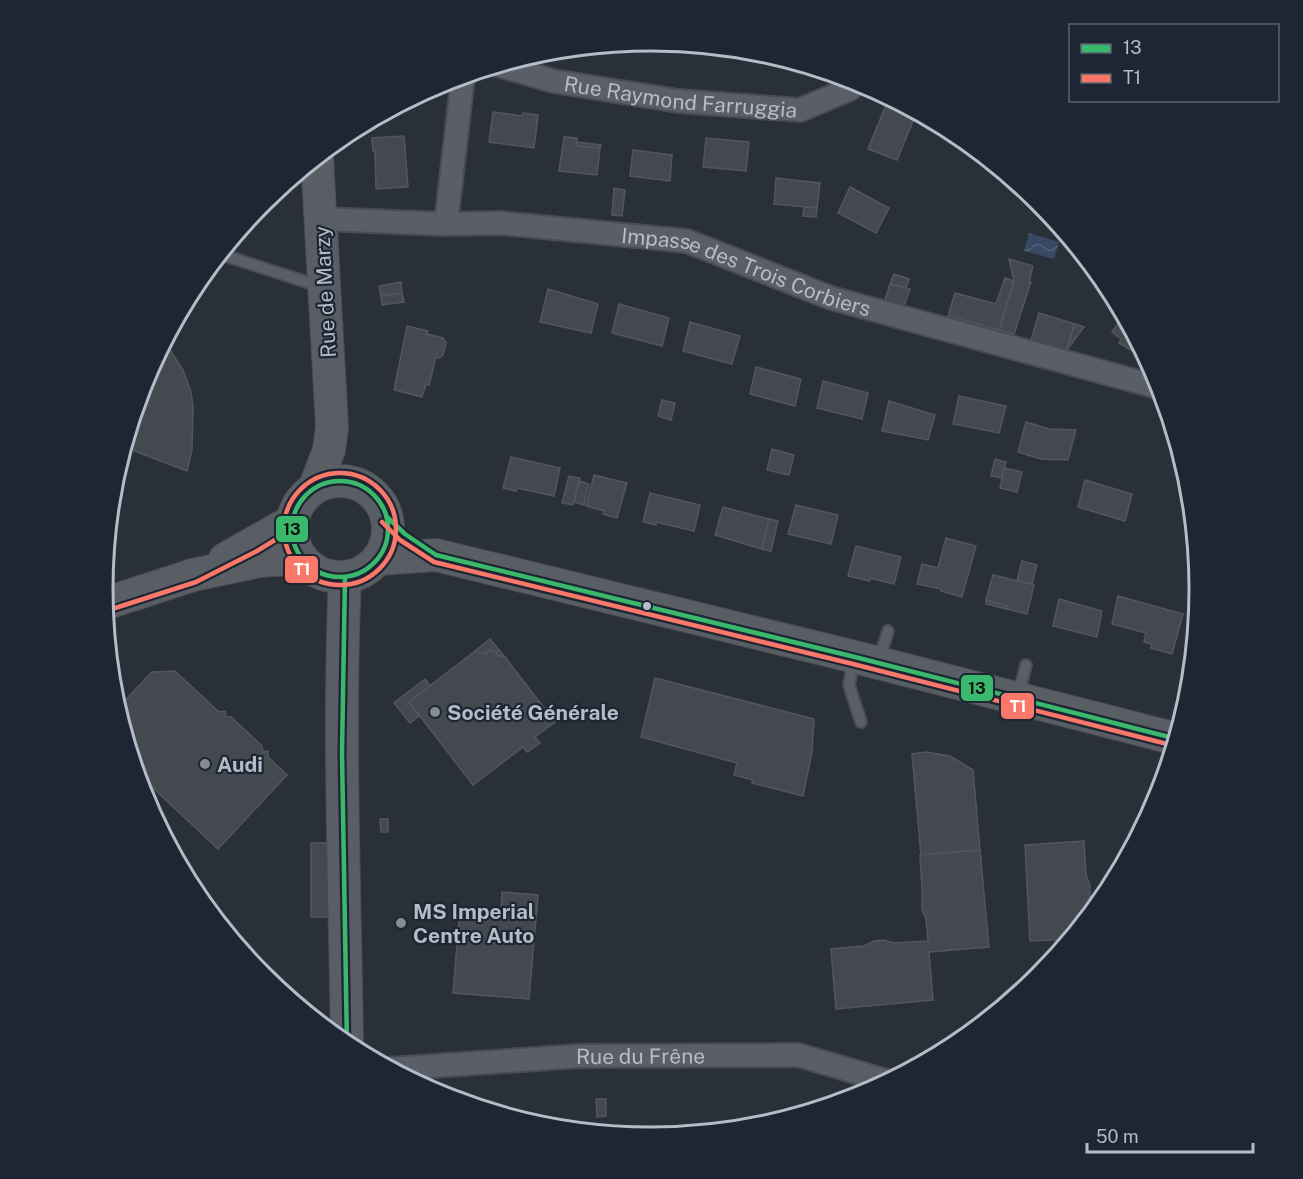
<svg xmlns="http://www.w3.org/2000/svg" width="1303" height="1179" font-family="'Public Sans',sans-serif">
<defs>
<pattern id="water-waves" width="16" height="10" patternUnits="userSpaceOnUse" patternTransform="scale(1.5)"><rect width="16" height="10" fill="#384963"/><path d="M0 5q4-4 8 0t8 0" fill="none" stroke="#526178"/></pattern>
</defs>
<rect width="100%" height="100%" fill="#2a3038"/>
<polygon fill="url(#water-waves)" points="1029,233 1059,242 1054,259 1024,251"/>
<g fill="#444950" stroke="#52575f" stroke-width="1.5">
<polygon points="658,41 703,46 702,50 679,47 678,52 658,49"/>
<polygon points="679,47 702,50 702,54 678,52"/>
<polygon points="886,105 915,116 897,160 868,149"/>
<polygon points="493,112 522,116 523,113 538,115 534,148 489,142"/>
<polygon points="404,136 408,187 376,189 375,151 373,151 372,138"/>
<polygon points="564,137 577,138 576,146 600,148 597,175 559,171"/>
<polygon points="706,138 749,142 746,171 703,167"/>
<polygon points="577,142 601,145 600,148 576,146"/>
<polygon points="633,150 672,155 670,181 630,176"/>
<polygon points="776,178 820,183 817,208 774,204"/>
<polygon points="850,187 889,208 876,233 838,213"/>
<polygon points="614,188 625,190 622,216 612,215"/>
<polygon points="804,207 817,208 816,217 803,216"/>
<polygon points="1009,259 1033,266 1029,282 1031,282 1014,334 999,330 1014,281"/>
<polygon points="894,274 909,279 906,288 890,284"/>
<polygon points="1005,278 1014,281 999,330 948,316 955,293 996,304"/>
<polygon points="401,282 402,293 381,296 379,286"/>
<polygon points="890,284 910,289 903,308 884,303"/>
<polygon points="548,289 598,304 591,333 540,322"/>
<polygon points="402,293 404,302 382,305 381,296"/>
<polygon points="619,304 669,318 662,346 612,333"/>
<polygon points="182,311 170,350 183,370 191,392 193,406 192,450 187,471 124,447 144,379"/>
<polygon points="1039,313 1075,324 1066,351 1031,340"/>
<polygon points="1124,315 1146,356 1144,358 1119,343 1121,339 1112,332"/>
<polygon points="690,322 740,336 732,364 683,351"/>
<polygon points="1075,324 1084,327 1066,351"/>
<polygon points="407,326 428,331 427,334 443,338 446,343 443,355 439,358 436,357 429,385 426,384 422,397 394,390"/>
<polygon points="756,367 801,379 795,406 750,394"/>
<polygon points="823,381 868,393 862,419 817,408"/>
<polygon points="959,396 1006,406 999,433 953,424"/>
<polygon points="662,400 675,403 671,420 658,416"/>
<polygon points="889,401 935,415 928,440 882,431"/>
<polygon points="1026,422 1049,429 1076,430 1068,460 1041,459 1018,452"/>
<polygon points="772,449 794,455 789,475 767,470"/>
<polygon points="123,450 128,452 111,505 113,482"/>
<polygon points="511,457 560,468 554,496 517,488 516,491 503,488"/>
<polygon points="995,459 1006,462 1002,478 991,476"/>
<polygon points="1004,468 1022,472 1017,492 1000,488"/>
<polygon points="594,475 627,483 617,518 603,514 604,511 586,506"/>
<polygon points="569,476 580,478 573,505 562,503"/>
<polygon points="1085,480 1132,494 1125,521 1078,507"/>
<polygon points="579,481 589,484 584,505 574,502"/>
<polygon points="650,493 700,505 694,531 656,522 656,525 643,522"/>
<polygon points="796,505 838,515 831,544 788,534"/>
<polygon points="723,507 769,519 762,549 715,535"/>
<polygon points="769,519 778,521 771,551 762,549"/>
<polygon points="946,538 976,546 962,597 941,591 941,589 917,584 922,564 938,568"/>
<polygon points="856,546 901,557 894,584 870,578 870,581 848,576"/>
<polygon points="1022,561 1037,565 1032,584 1017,581"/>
<polygon points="993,575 1034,585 1027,614 1007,609 1008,606 986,600"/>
<polygon points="1118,596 1183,614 1172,654 1151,648 1152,644 1144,642 1146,633 1112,624"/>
<polygon points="1059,599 1102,611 1097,637 1053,626"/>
<polygon points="986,600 1008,606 1007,609 986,604"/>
<polygon points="490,639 505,657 496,655 497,652 488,650 486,654 475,651"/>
<polygon points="488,650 497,652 496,655 505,657 555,722 535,737 540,743 527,752 523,747 473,785 409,702 475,651 486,654"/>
<polygon points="175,671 219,712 225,711 226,717 231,717 262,746 263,752 268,751 268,757 287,775 218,849 136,772 117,709 152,672"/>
<polygon points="655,678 814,719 812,752 803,796 752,783 753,780 734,775 737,763 641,737"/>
<polygon points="425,679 430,686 409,702 419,716 410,723 394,703"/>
<polygon points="926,752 950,756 973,770 980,850 921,855 912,754"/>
<polygon points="380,819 388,819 388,832 381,832"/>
<polygon points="1084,841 1086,875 1090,885 1089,918 1072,939 1030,941 1025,845"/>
<polygon points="311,843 330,843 332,917 311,917"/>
<polygon points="980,850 989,947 929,952 933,1000 836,1009 831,949 864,946 874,941 884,940 894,943 928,941 926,919 922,909 922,889 920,855"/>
<polygon points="502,892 538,895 529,999 453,993 460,909 501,912"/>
<polygon points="596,1099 606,1099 606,1116 597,1117"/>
</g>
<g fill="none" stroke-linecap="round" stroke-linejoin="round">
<defs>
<g id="lane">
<polyline points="220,254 322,287"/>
<polyline points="854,659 849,685 861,722"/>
<polyline points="879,660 888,631"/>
<polyline points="1018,697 1026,665"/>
</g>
<g id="street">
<path id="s1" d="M 498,65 L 553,81 L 678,101 L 800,110 L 850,89 L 857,81"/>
<path id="s2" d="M 321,219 L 446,224 L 500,223 L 687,241 L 831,298 L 1161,388"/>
<polyline points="446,224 463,76"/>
<path id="s3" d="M 389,1069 L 579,1056 L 798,1055 L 890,1082"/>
</g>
<g id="secondary">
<circle cx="340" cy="529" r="48"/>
<polyline points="315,487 329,450 332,427 317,157"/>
<polyline points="225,559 292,521"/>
<polyline points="378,559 436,555 855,657 1177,739"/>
<path d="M 345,577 C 338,733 345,890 347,1046"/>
<polyline points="104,604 193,575 260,561 301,558"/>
</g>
</defs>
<use href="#lane" stroke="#484c53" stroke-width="14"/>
<use href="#street" stroke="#484c53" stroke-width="26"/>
<use href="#secondary" stroke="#484c53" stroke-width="34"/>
<use href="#lane" stroke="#5a5e66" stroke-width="10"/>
<use href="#street" stroke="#5a5e66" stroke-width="22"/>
<use href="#secondary" stroke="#595d64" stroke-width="32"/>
<defs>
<g id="bus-1">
<circle cx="340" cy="529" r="48"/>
<polyline points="387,517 405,534 436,555 855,657 1177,739"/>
<polyline points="345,577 342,753 347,1046"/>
</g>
<g id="bus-2">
<circle cx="340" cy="529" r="56"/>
<polyline points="382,522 400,540 434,562 853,664 1175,746"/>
<polyline points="106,611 196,582 257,551 296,527"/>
</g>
</defs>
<use href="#bus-1" stroke="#1d2633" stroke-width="9"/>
<use href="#bus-2" stroke="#1d2633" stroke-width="9"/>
<use href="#bus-1" stroke="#3ab86c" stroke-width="4.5"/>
<use href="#bus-2" stroke="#fa786a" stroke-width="4.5"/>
</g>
<circle fill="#b4bcc9" stroke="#1d2633" stroke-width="2" cx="647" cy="606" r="5"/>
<g fill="#848b96" stroke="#1d2633" stroke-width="2">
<circle cx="435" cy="712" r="6"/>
<circle cx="205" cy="764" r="6"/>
<circle cx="401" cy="923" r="6"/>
</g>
<g text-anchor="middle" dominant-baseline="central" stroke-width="4.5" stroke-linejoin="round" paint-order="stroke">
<g font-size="21" fill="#b4bcc9" stroke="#1d2633">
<text stroke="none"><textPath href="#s1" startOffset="186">Rue Raymond Farruggia</textPath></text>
<text stroke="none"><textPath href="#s2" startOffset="432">Impasse des Trois Corbiers</textPath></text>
<text transform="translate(325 292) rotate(-93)">Rue de Marzy</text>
<text stroke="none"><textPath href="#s3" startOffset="252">Rue du Frêne</textPath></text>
</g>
<g font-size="21" font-weight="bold" fill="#b4bcc9" stroke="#1d2633" text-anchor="start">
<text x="447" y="712">Société Générale</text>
<text x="217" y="764">Audi</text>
<text x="413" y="911">MS Imperial<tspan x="413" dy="24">Centre Auto</tspan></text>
</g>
</g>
<path d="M0 0H1303V1179H0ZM113 589a538 538 0 1 1 1076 0a538 538 0 1 1-1076 0Z" fill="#1d2633" fill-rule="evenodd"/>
<path fill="none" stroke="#b4bcc9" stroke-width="3" d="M113 589a538 538 0 1 1 1076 0a538 538 0 1 1-1076 0Z"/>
<g stroke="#1d2633" stroke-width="2">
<rect x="275" y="515" width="34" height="28" rx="6" fill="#3ab86c"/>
<rect x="284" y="555" width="35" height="29" rx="6" fill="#fa786a"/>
<rect x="960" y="674" width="34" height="28" rx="6" fill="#3ab86c"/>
<rect x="1000" y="692" width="35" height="28" rx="6" fill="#fa786a"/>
</g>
<g font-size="16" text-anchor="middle" font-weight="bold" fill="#fff">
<text x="302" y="575">T1</text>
<text x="1018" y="712">T1</text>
</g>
<g font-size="16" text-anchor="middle" font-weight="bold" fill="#111">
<text x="292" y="535">13</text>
<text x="977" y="694">13</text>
</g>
<rect x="1069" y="24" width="210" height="78" fill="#1d2633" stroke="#59626f" stroke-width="1.5"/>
<rect x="1081" y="44" width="30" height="9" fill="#3ab86c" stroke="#59626f" stroke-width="1.5"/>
<text x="1123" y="54" font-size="18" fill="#b4bcc9">13</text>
<rect x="1081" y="74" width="30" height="9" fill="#fa786a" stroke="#59626f" stroke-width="1.5"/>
<text x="1123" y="84" font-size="18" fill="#b4bcc9">T1</text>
<path d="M1087 1143v9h166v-9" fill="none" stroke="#b4bcc9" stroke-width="3"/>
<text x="1096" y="1143" font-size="18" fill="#b4bcc9" stroke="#1d2633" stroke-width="4.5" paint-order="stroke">50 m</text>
</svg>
